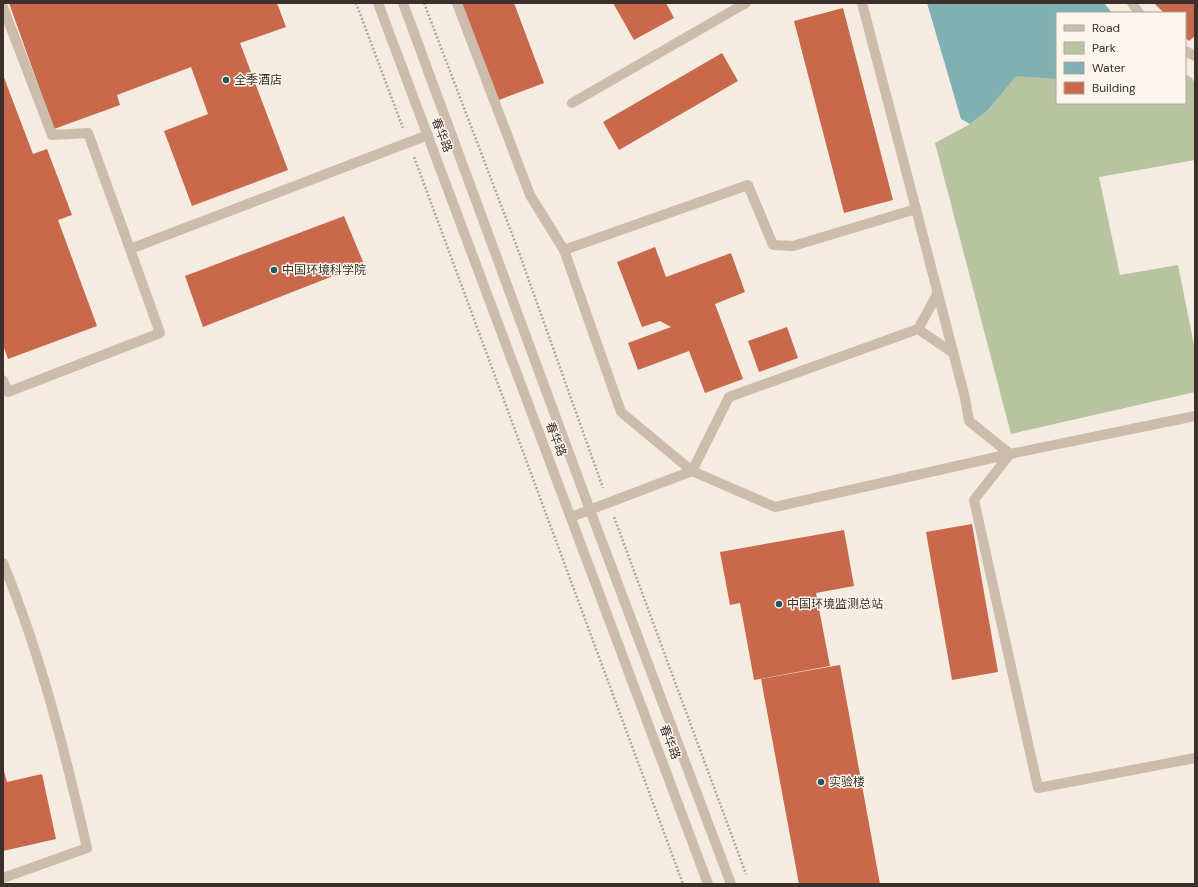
<svg xmlns="http://www.w3.org/2000/svg" width="1198" height="887" font-family="'DM Sans','Noto Sans SC',sans-serif">
<rect width="100%" height="100%" fill="#f4ebe1"/>
<polygon fill="#b8c4a0" points="1185,74 1192,78 1195,84 1195,160 1099,177 1120,275 1178,265 1195,350 1195,392 1011,434 935,143 970,124 988,110 1016,75 1057,79 1057,103 1185,103"/>
<polygon fill="#7fb0b2" points="927,3 1104,3 1112,13 1057,13 1057,79 1016,76 988,110 970,124 961,119"/>
<g fill="#c8694b">
<polygon points="9,3 277,3 286,27 240,43 288,170 192,206 164,131 208,114 191,67 117,95 120,105 54,129"/>
<polygon points="461,3 514,3 544,83 499,100"/>
<polygon points="613,3 666,3 674,18 634,40"/>
<polygon points="1154,3 1195,3 1195,36 1189,41 1185,37 1185,13 1164,13"/>
<polygon points="843,8 893,200 844,213 794,21"/>
<polygon points="722,53 738,81 619,150 603,122"/>
<polygon points="3,75 33,154 47,149 72,215 58,220 97,326 8,359 3,345"/>
<polygon points="344,216 364,264 203,327 185,276"/>
<polygon points="655,247 666,277 731,253 745,292 715,304 743,379 705,393 689,351 638,370 628,343 671,327 660,321 642,327 617,262"/>
<polygon points="787,327 798,358 759,372 748,341"/>
<polygon points="972,524 998,672 952,680 926,532"/>
<polygon points="844,530 854,586 816,593 830,666 754,680 740,603 730,605 720,552"/>
<polygon points="840,665 880,884 799,884 761,679"/>
<polygon points="3,768 7,782 42,774 56,839 3,851"/>
</g>
<g fill="none" stroke-linecap="round" stroke-linejoin="round">
<g stroke="#b9a596" stroke-width="2.5" stroke-dasharray="2 2" stroke-linecap="butt">
<polyline points="356,3 403,128"/>
<polyline points="424,3 517,247 603,488"/>
<polyline points="414,157 683,884"/>
<polyline points="614,517 746,874"/>
</g>
<g stroke="#cdbbac" stroke-width="10">
<polyline points="378,3 708,884"/>
<polyline points="403,3 590,510 731,884"/>
<polyline points="457,3 530,195 564,250"/>
<polyline points="862,3 916,209"/>
<polyline points="1132,3 1139,13"/>
<polyline points="3,7 52,135 88,133 130,249 428,135"/>
<polyline points="1185,51 1195,56"/>
<polyline points="572,103 746,3"/>
<polyline points="938,293 918,329 953,353"/>
<polyline points="3,380 8,392 160,333 130,249"/>
<polyline points="1010,454 775,507 692,471 621,412 564,250 748,185 773,245 793,246 916,209 965,398 969,421 1010,454 1195,416"/>
<polyline points="1010,454 974,500 1038,788 1195,758"/>
<polyline points="571,517 692,471 729,397 918,329"/>
<path d="M 3,563 C 41,655 65,752 87,848 L 3,878"/>
</g>
</g>
<g fill="#1f5a5e" stroke="#fbf5ee" stroke-width="1.5">
<circle cx="226" cy="80" r="4"/>
<circle cx="274" cy="270" r="4"/>
<circle cx="779" cy="604" r="4"/>
<circle cx="821" cy="782" r="4"/>
</g>
<g text-anchor="middle" dominant-baseline="central" stroke-width="3" stroke-linejoin="round" paint-order="stroke">
<g font-size="12" fill="#3b302b" stroke="#fbf5ee" text-anchor="start">
<text x="234" y="80">全季酒店</text>
<text x="282" y="270">中国环境科学院</text>
<text x="787" y="604">中国环境监测总站</text>
<text x="829" y="782">实验楼</text>
</g>
<g font-size="12" fill="#3b302b" stroke="#fbf5ee">
<text transform="translate(442 135) rotate(69)">春华路</text>
<text transform="translate(556 439) rotate(69)">春华路</text>
<text transform="translate(670 742) rotate(69)">春华路</text>
</g>
</g>
<rect width="1198" height="887" fill="none" stroke="#3b302b" stroke-width="8"/>
<rect x="1056" y="12" width="130" height="92" fill="#fbf5ee" stroke="#aea6a0"/>
<rect x="1064" y="25" width="20" height="6" fill="#cdbbac" stroke="#aea6a0"/>
<text x="1092" y="32" font-size="12" fill="#3b302b">Road</text>
<rect x="1064" y="42" width="20" height="12" fill="#b8c4a0" stroke="#aea6a0"/>
<text x="1092" y="52" font-size="12" fill="#3b302b">Park</text>
<rect x="1064" y="62" width="20" height="12" fill="#7fb0b2" stroke="#aea6a0"/>
<text x="1092" y="72" font-size="12" fill="#3b302b">Water</text>
<rect x="1064" y="82" width="20" height="12" fill="#c8694b" stroke="#aea6a0"/>
<text x="1092" y="92" font-size="12" fill="#3b302b">Building</text>
</svg>
